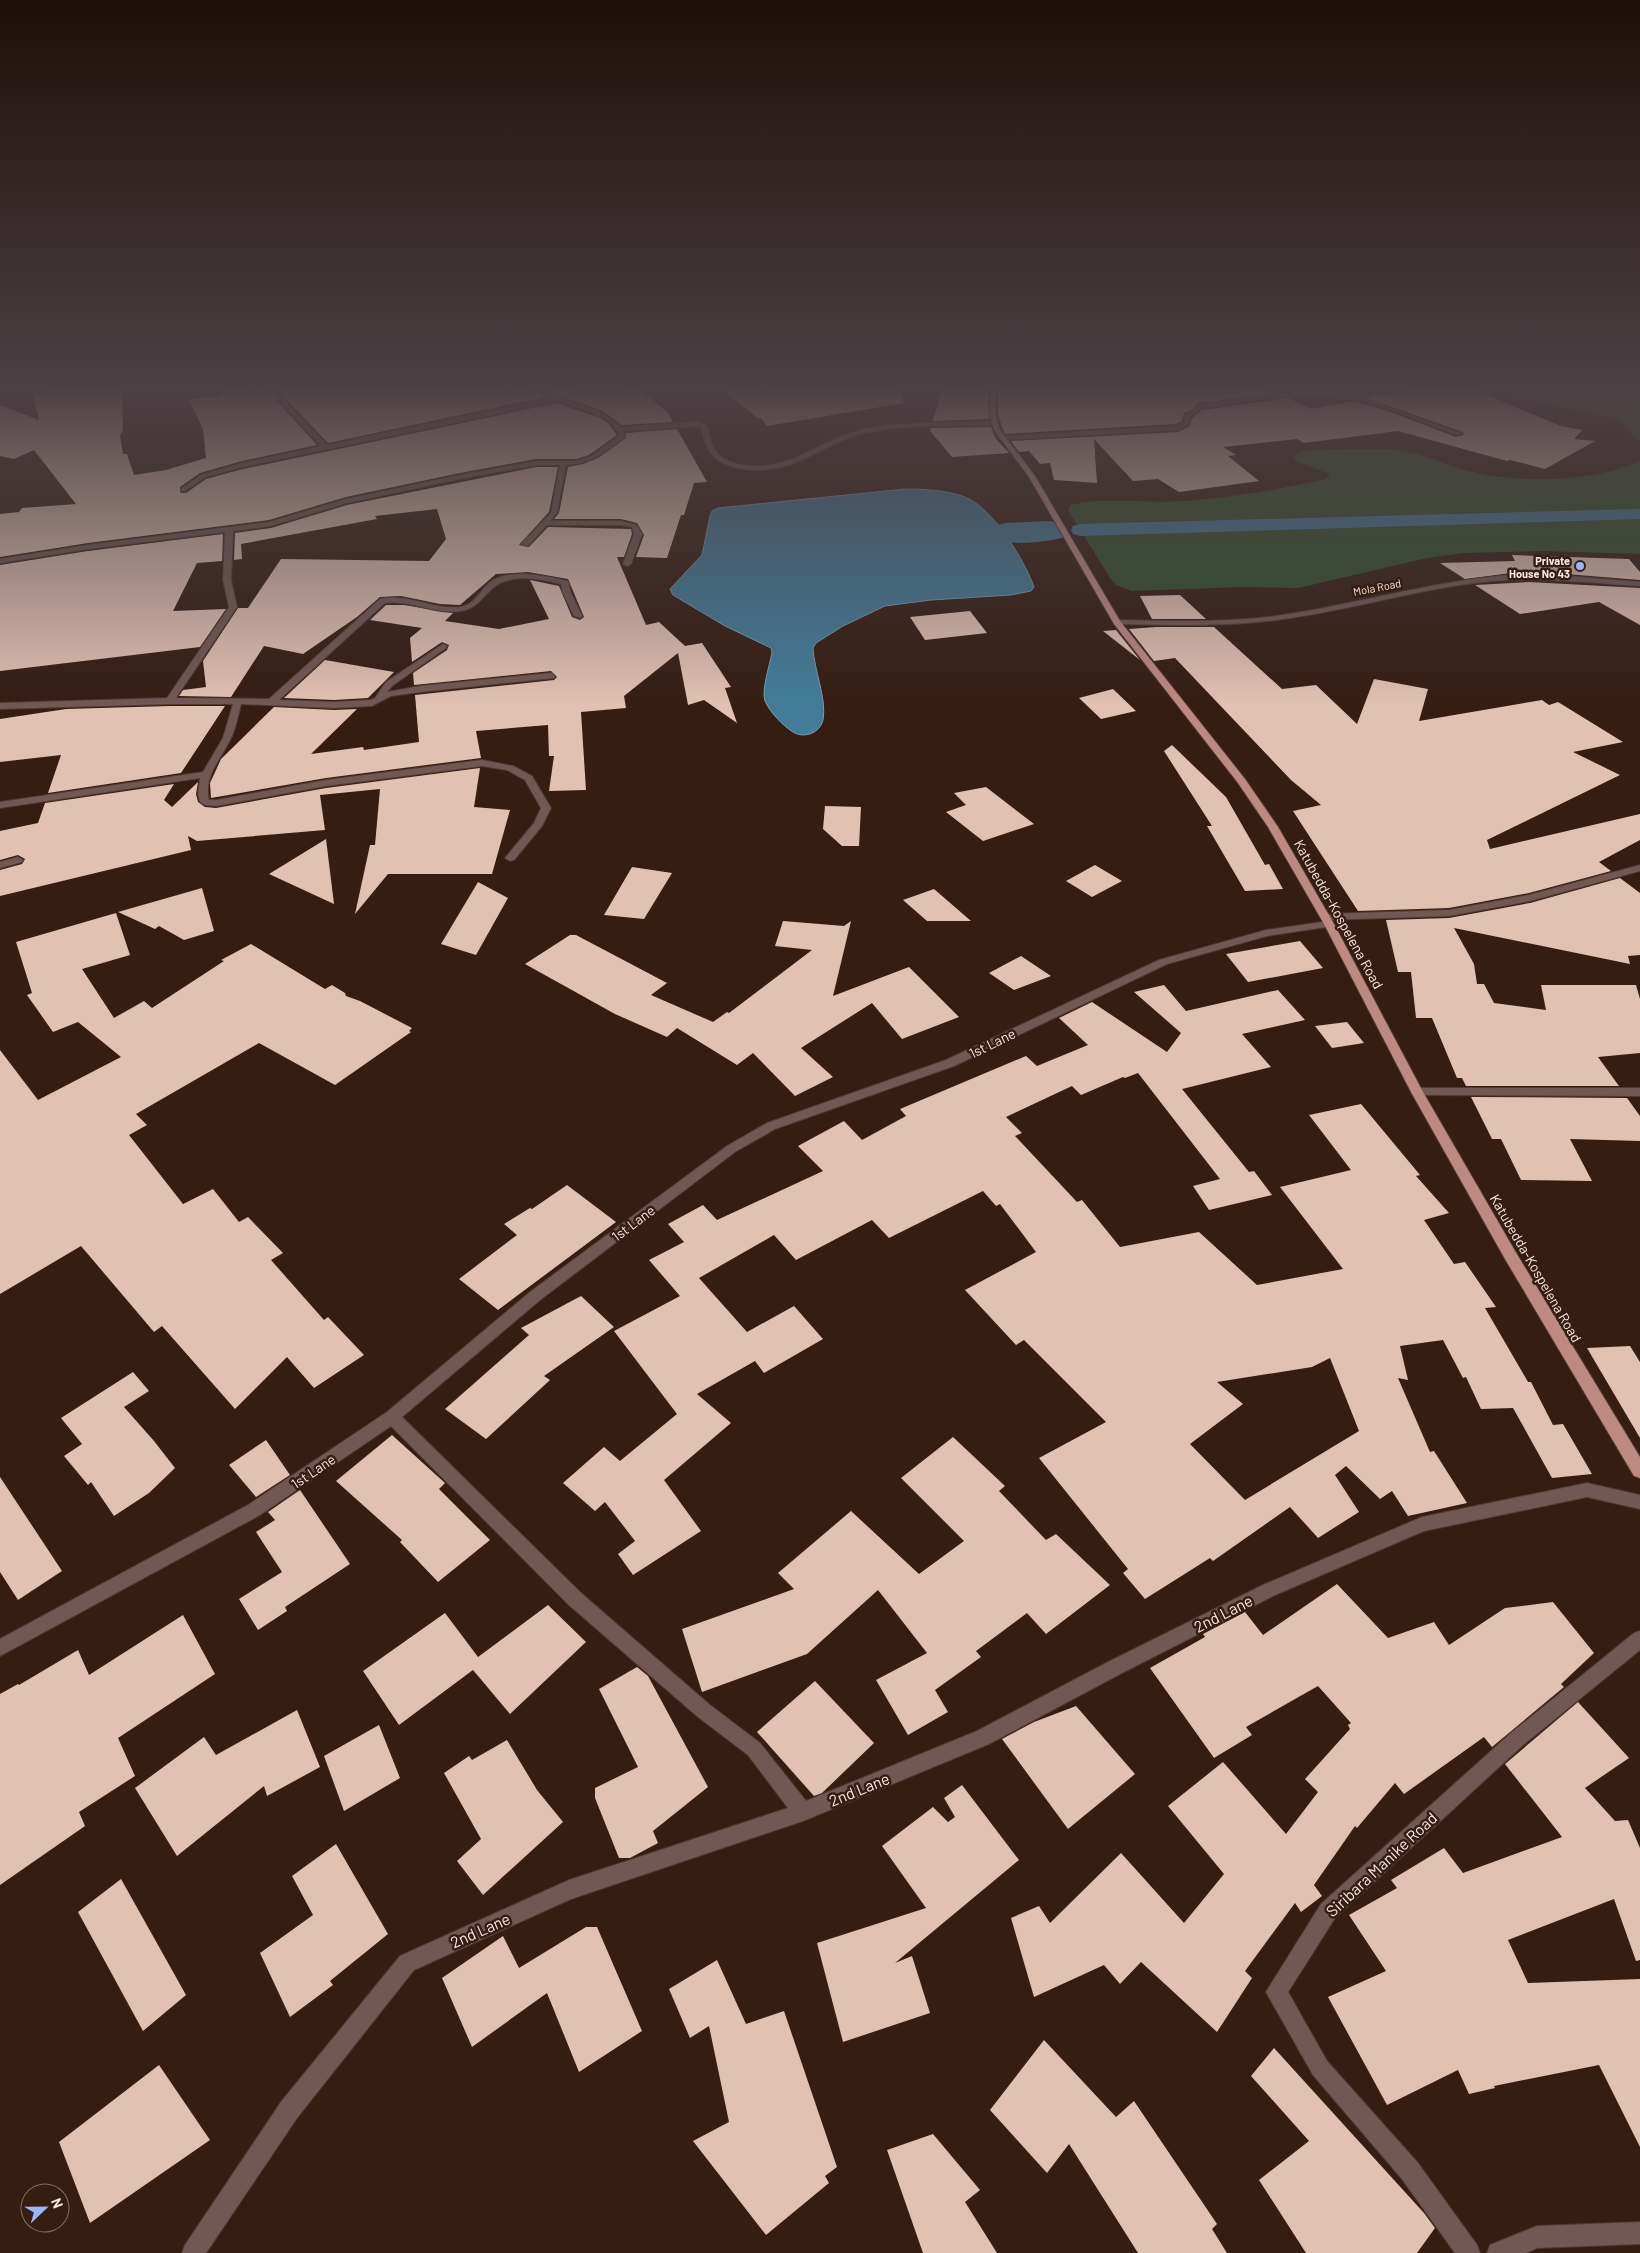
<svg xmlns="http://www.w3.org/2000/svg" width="1640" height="2253" font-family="Barlow,sans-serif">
<rect width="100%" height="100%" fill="#351d12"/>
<g fill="#31512b">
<path d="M 1498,390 L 1640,390 L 1640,441 C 1626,433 1632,425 1611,417 L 1522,399 Z"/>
<path d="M 1319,450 C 1347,450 1376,447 1403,451 C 1424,454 1444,465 1465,470 C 1516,484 1591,483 1640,461 L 1640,554 L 1544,551 L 1464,553 L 1427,558 L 1298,588 L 1242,587 L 1132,591 L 1116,585 L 1110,578 L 1068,510 L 1071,505 C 1107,496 1145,504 1182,501 C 1227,498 1282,489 1326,479 L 1330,474 L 1295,461 L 1294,456 L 1302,451 Z"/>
</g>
<path fill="#427c99" stroke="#799cae" d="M 905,489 C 924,489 947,490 965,497 C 992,507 1025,561 1034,587 L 1031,591 L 1011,595 L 931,600 L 885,606 L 843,626 L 816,643 L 813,648 C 814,670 827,699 823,720 C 820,733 804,739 793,732 C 783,726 769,711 765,701 C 761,691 770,664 772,652 L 771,648 L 725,626 L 673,595 L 670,589 L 702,555 L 710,516 L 712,511 L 718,508 Z"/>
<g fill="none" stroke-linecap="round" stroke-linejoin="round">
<polygon fill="#427c99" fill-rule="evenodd" points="1640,509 1640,519 1080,536 1073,534 1071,530 1073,526 1080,524"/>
<path fill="#427c99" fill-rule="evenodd" d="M 1051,521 L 1062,524 L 1067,531 L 1062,538 C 1041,543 1015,545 994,540 L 989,533 L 994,526 L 1005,523 Z"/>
</g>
<g fill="#e1c1b2" fill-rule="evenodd">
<polygon points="48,390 122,390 123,430 120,435 123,454 127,454 134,475 166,470 206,458 203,429 189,400 222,395 220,390 267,390 317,445 242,461 200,473 180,487 181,493 186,493 206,479 243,469 557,403 600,418 608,423 617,435 589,455 576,459 536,459 460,473 346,497 269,520 88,543 0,557 0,514 19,512 22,508 76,504 34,450 14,459 0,456 0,405 39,420 32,392"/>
<polygon points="277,390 534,390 546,397 328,443"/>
<polygon points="544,390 581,390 592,394 621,390 640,390 667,412 673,422 622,425 603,411"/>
<polygon points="723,390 902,390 903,403 767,426 761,418 758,418"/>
<polygon points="942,390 988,390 989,419 933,421"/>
<polygon points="998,390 1270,390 1277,393 1197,403 1192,410 1184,413 1182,421 1176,424 1005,434 998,416"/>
<polygon points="1409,390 1486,390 1486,395 1561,426 1582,430 1574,439 1595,441 1545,469 1510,460 1507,461 1398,431 1304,443 1297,439 1223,447 1236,455 1228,456 1259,481 1179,492 1158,479 1133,481 1094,439 1097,483 1054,480 1050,463 1040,464 1029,451 1019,452 1011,441 1178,432 1190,426 1192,418 1202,410 1288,398 1311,409 1353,401 1385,410 1456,437 1464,435 1463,432 1366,398"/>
<polygon points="991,427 996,439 1009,453 952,457 930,431 931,428"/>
<polygon points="677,429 707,482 694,483 684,515 681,515 667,558 636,557 644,535 637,523 621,519 554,519 559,513 568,467 583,464 598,458 626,438 626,433"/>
<polygon points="536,467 558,467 549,512 519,545 529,547 548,527 631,529 632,534 624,557 617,557 646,625 659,622 685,646 702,643 731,687 725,688 737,723 704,700 688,705 678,653 624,696 626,708 581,712 586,790 549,791 554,756 549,756 548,725 476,731 481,758 326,778 211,798 210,783 221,759 274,707 334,710 357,709 311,754 363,747 364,750 419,742 415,695 554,680 557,677 551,671 414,685 413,673 447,650 449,645 442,642 412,662 410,638 422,628 370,620 386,605 404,605 453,613 445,621 499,629 549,619 530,580 559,586 572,617 580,620 584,617 568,579 528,572 496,574 460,605 440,604 401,596 380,597 357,617 303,654 264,646 231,697 179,696 183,690 206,687 203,661 238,608 248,608 281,559 429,561 446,539 437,509 375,516 377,519 241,544 242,559 234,560 235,533 271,528 347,505"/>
<polygon points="223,534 222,561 197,563 173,611 226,609 200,647 0,671 0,565 88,551"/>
<polygon points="1512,555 1629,559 1640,572 1640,580 1566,574 1511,573 1465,579 1440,563 1515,561"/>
<polygon points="1529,582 1640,588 1640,625 1599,602 1520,614 1475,585"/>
<polygon points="1180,595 1206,619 1152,619 1140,596"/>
<polygon points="970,611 987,633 925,640 910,617"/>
<polygon points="1156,627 1214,627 1282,689 1316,685 1357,724 1374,679 1428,689 1419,721 1542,700 1549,705 1558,702 1623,742 1573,752 1620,775 1487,840 1490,849 1640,814 1640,840 1599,862 1611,871 1529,893 1449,908 1358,911 1293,811 1321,805 1291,780 1175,658 1154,661 1129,629"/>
<polygon points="1116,630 1140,660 1103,631"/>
<polygon points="325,660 394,672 368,698 334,700 284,698"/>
<polygon points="1113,689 1136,711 1101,719 1079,698"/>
<polygon points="170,706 225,706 181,773 48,793 61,755 0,762 0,719 66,709"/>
<polygon points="1172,745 1226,797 1265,865 1269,864 1283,889 1245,891 1207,826 1212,826 1164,751"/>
<polygon points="480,768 474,807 510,810 492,874 388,874 355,914 370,845 375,845 380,789 320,795 325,830 197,841 188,836 191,850 0,896 0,870 22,864 25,859 18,855 0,860 0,831 38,823 45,803 174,784 164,800 172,807 198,782 196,794 198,802 205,807 216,808 326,788"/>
<polygon points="986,787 1034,824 983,841 946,812 966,805 954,793"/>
<polygon points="825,806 861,807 859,846 842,846 823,829"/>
<polygon points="326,839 334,904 269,874"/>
<polygon points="1095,865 1122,881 1092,897 1066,881"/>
<polygon points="632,867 672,873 644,919 604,915"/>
<polygon points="1620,878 1640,893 1640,955 1628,956 1630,964 1454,928 1474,964 1477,984 1484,984 1494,1003 1546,1010 1541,985 1636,985 1640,999 1640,1053 1598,1057 1619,1086 1466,1086 1462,1078 1457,1078 1432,1018 1416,1018 1411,972 1398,972 1386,920 1449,918 1530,903"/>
<polygon points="478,882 508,898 476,955 441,944"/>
<polygon points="202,888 214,931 184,940 159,926 155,929 118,912"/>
<polygon points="934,889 971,921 927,921 903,900"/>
<polygon points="116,913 130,955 82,969 114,1018 144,1001 152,1008 224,961 221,960 251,944 325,989 332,985 345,993 346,996 360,1001 412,1028 409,1031 411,1032 335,1085 259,1043 136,1114 147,1125 129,1135 183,1204 213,1189 239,1222 248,1217 283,1253 271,1260 324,1320 328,1317 364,1355 314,1388 287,1357 235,1409 162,1326 154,1332 81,1246 0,1294 0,1050 38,1100 121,1057 78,1022 53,1032 27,995 32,993 16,942"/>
<polygon points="783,921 844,926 851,921 833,996 909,967 959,1017 902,1039 872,1003 801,1048 833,1077 795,1096 753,1053 737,1065 677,1028 667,1037 615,1014 525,964 570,935 576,935 667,983 651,995 713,1022 727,1012 729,1013 812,950 775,946"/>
<polygon points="1300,941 1323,968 1248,982 1226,954"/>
<polygon points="1021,956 1051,976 1014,990 989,973"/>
<path d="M 1164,985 L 1186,1011 L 1278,990 L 1305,1020 L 1242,1034 L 1271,1067 L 1182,1089 L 1249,1172 L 1254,1171 L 1272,1195 L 1209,1210 L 1193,1186 L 1220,1179 L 1138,1073 L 1125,1078 L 1123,1077 L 1081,1095 L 1072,1086 L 1006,1117 L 1022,1133 L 1015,1136 L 1077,1202 L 1082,1200 L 1120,1247 L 1199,1232 L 1257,1285 L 1343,1269 L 1280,1187 L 1351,1170 L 1309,1115 L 1361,1104 L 1420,1175 L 1416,1176 L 1449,1213 L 1424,1220 L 1454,1264 L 1465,1262 L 1496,1307 L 1485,1308 L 1528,1382 L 1531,1382 L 1553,1425 L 1563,1424 L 1592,1474 L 1552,1478 L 1513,1408 L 1481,1409 L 1466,1377 L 1463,1378 L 1443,1340 L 1400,1346 L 1408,1380 L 1398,1378 L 1430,1452 L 1434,1451 L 1467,1503 L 1408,1516 L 1392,1491 L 1380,1499 L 1346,1466 L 1335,1475 L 1359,1512 L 1318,1538 L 1290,1507 L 1213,1561 L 1210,1558 L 1145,1599 L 1123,1573 L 1128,1569 L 1039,1458 L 1106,1422 L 1024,1340 L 1016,1345 L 965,1290 L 1036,1252 L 1000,1204 L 996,1206 L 983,1191 L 889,1238 L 872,1220 L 796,1260 L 774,1235 L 699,1278 L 747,1332 L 794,1306 L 823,1339 L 764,1373 L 755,1361 L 697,1394 L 731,1423 L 664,1480 L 701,1531 L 633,1575 L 618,1554 L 635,1541 L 605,1502 L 595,1511 L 563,1483 L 604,1447 L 620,1461 L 677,1414 L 614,1331 L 680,1296 L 649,1260 L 684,1242 L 668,1224 L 703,1205 L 717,1220 L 823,1171 L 798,1146 L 844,1121 L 862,1140 L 906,1116 L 900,1109 L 1026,1056 L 1037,1066 L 1088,1045 L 1059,1018 L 1092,1002 L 1167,1052 L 1181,1033 L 1134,992 ZM 1330,1358 L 1359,1431 L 1245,1500 L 1190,1444 L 1243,1404 L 1217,1382 L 1312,1367 Z"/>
<polygon points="1347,1022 1364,1043 1332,1048 1315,1026"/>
<polygon points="1471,1097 1627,1098 1640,1116 1640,1141 1570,1139 1592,1181 1521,1180 1501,1139 1492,1139"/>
<polygon points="567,1185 616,1222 498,1310 459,1279 517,1235 504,1224 530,1208 532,1209"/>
<polygon points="581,1296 614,1327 544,1376 550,1380 486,1439 445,1409 529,1335 521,1328"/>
<polygon points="1630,1346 1640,1362 1640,1438 1587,1348"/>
<polygon points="133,1372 149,1391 124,1407 154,1441 175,1468 149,1493 114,1516 91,1482 88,1485 64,1456 82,1444 61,1418"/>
<polygon points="392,1435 445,1483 439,1489 490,1540 438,1582 400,1542 402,1540 336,1481"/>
<polygon points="953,1437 1005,1486 999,1491 1046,1540 1056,1534 1110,1585 1046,1634 1027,1613 976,1651 981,1657 935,1690 948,1712 908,1735 876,1680 927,1653 878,1590 807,1654 702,1692 682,1629 794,1589 778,1573 851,1511 919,1574 964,1541 901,1478"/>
<polygon points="266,1440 290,1475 256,1497 229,1465"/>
<polygon points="0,1477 62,1571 18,1600 0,1572"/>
<polygon points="300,1490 350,1564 285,1607 287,1611 258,1630 239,1599 282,1572 256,1532 275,1520 268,1512"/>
<polygon points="1337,1584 1388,1638 1434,1622 1449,1645 1505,1608 1553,1602 1594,1653 1561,1684 1564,1687 1492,1747 1484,1737 1404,1794 1395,1783 1357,1828 1355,1826 1314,1885 1322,1896 1301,1912 1295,1903 1245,1971 1252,1978 1217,2032 1141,1962 1120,1984 1104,1965 1034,1997 1011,1918 1039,1906 1050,1923 1121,1853 1184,1923 1224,1874 1168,1806 1223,1762 1286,1834 1318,1792 1305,1779 1350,1729 1348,1725 1351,1723 1318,1686 1246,1727 1252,1735 1214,1758 1150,1668 1205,1637 1203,1634 1245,1612 1263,1635"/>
<polygon points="548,1605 586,1642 510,1714 473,1670 399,1725 363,1671 445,1613 478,1657"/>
<polygon points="183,1615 215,1674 118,1738 135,1776 79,1812 85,1826 0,1885 0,1694 18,1684 19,1685 78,1650 89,1675"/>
<polygon points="637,1667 648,1676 708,1787 653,1831 658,1843 630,1858 619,1858 595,1798 595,1788 638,1767 599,1689"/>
<polygon points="815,1681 874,1743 822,1793 814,1796 757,1732"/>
<polygon points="1578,1702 1629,1758 1585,1788 1615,1821 1628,1820 1640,1848 1640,1960 1636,1961 1614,1899 1508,1940 1528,1983 1640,1979 1640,2147 1599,2065 1494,2086 1495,2088 1469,2094 1458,2070 1387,2105 1328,1997 1386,1971 1349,1915 1397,1888 1391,1880 1444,1848 1463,1873 1562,1837 1505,1764"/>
<polygon points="1076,1706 1135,1774 1068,1829 1002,1739 1034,1722"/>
<polygon points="297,1710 320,1767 267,1796 264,1786 177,1856 135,1788 204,1737 216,1755"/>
<polygon points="379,1725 400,1778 344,1811 324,1756"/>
<polygon points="507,1740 537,1790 563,1822 483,1895 457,1861 481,1839 444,1773 469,1756 472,1760"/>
<polygon points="962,1785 1019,1860 895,1963 912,1956 930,2013 843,2042 817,1943 926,1908 882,1846 933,1807 948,1822 955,1817 944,1798"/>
<polygon points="336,1844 388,1934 330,1981 333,1985 290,2017 260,1953 313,1915 292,1876"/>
<polygon points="121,1879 186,1995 143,2031 78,1912"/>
<polygon points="586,1927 597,1927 642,2031 579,2072 547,1993 472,2047 442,1978 503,1936 519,1968"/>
<polygon points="717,1960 746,2024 784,2011 837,2167 825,2176 829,2183 766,2235 693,2141 729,2122 709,2026 690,2038 669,1989"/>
<polygon points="1044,2040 1116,2117 1134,2101 1217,2224 1212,2229 1227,2253 1138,2253 1069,2144 1047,2173 990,2110"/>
<polygon points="1274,2048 1424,2213 1435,2228 1417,2253 1306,2253 1259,2180 1309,2141 1251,2076"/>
<polygon points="159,2065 210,2140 90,2223 59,2142"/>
<polygon points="933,2134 980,2190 965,2202 997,2253 923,2253 887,2150"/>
</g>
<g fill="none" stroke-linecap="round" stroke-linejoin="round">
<defs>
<g id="street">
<path d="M 269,390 L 275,390 L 327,445 L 551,398 L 536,390 C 543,390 593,409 602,413 C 609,416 615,422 621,427 L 698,422 L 706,425 C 710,433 710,443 715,450 C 729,471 769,468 789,460 C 817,450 840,433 870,428 C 911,421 953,423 995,421 L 998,423 L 995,425 C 953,426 911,424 869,432 C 841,437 819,454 792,464 C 768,472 727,475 710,452 C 705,445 703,435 701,427 L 698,426 L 624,431 L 625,437 C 606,451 590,465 566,465 L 557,513 L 550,521 L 621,521 L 637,525 L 642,534 L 631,564 L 627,566 L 623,564 L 634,534 L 632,527 L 621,525 L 547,525 L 528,546 L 521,544 L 551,513 L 560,465 L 536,465 L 460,479 L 347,503 L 270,526 L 233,531 L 231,580 L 237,607 L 176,698 L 269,699 L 380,599 C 408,593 433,610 460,607 C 474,605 479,592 489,583 C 509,567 545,576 568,581 L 570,591 L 582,616 L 581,618 L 574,616 L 562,591 L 561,584 C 542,579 511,573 494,587 C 482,597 478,608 461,611 C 436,615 411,600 385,603 L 279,700 L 334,702 L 370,700 L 375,698 L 386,682 L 443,644 L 447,646 L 446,648 L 392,686 L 387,692 L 420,686 L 551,673 L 555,676 L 554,678 L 420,692 L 391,696 L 372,706 L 334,708 L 241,704 C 238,716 236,728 231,738 C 222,758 203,776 209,800 L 216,800 L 326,780 L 482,760 L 513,766 L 532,776 L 551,808 L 542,826 L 514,860 L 510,861 L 505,858 L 534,823 L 541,808 L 525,780 L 507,770 L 482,766 L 326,786 L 216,806 L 205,805 L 200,802 L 198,794 L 200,778 L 0,808 L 0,802 L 203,772 L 223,738 L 233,704 L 170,704 L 0,709 L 0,703 L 167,698 L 229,607 L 223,580 L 225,532 L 88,549 L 0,563 L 0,559 L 88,545 L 269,522 L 346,499 L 460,475 L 536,461 L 576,461 L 590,457 L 620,435 C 611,414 577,408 557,401 L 243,467 L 205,477 L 185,491 L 181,491 L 181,489 L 201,475 L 242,463 L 321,446 Z"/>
<path d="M 1311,391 L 1330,392 L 1370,401 L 1462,434 L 1457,435 C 1411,418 1361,393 1311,395 C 1274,396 1237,403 1201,408 L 1197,413 L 1190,417 L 1189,424 L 1178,430 L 1001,440 L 998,438 L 1001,436 L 1177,426 L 1184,422 L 1185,415 L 1193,411 L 1197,405 Z"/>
<path d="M 1511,575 L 1566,576 L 1640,582 L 1640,586 C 1591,583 1542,577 1492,581 C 1419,588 1349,611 1276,620 C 1223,627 1170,625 1117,624 L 1113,622 L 1117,620 C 1170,621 1223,623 1276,616 C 1355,605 1431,581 1511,575 Z"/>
<polygon points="18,857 23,860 22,862 0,868 0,862"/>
<polygon points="1640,865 1640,871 1530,901 1449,916 1325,920 1320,917 1325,914 1449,910 1529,895"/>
<polygon points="1329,921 1333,922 1333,926 1267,936 1167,964 954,1066 775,1129 735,1152 540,1300 402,1417 581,1593 710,1705 760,1743 806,1801 977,1731 1108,1662 1263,1585 1422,1517 1587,1483 1640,1495 1640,1509 1587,1497 1424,1531 1275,1595 1120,1674 989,1744 803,1821 571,1899 414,1970 297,2118 206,2253 182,2253 185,2245 281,2102 400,1956 569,1880 788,1808 748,1755 698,1717 569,1605 391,1426 260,1515 0,1656 0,1639 248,1505 387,1412 530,1292 727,1146 767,1123 946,1060 1159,960 1266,930"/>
<polygon points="1417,1088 1640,1088 1640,1096 1413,1095 1411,1092 1413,1089"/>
<polygon points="1640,1631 1640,1650 1523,1745 1335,1918 1288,1992 1327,2061 1418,2163 1477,2245 1480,2253 1455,2253 1402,2179 1313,2075 1266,1992 1321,1904 1511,1733 1634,1633"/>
<polygon points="1640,2222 1640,2244 1537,2248 1526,2253 1487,2253 1490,2245 1537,2226"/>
</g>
<polygon id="primary" points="990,390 996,390 996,416 1000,430 1035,476 1120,621 1245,779 1278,827 1334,924 1423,1092 1515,1251 1640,1457 1640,1478 1634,1476 1505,1259 1411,1092 1324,924 1268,827 1238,783 1114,624 1029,477 994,430 990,416"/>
</defs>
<use href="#street" stroke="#50392f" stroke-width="2"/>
<use href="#primary" stroke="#50392f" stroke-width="2"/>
<use href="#street" fill="#715853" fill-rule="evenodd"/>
<use href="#primary" fill="#bd8a81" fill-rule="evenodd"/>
</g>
<linearGradient id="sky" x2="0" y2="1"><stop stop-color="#1d100a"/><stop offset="0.55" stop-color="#4b4044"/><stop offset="1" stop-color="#4b4044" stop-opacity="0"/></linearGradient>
<rect width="1640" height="705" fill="url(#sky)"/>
<circle fill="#99b5fd" stroke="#351d12" stroke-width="2" cx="1580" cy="566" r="5"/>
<g text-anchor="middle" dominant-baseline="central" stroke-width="5" stroke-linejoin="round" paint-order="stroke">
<g font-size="11" font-weight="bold" fill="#f8e7df" stroke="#351d12" text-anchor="end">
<text x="1570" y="560">Private<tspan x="1570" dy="13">House No 43</tspan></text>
</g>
<g font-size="11" fill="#f8e7df" stroke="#351d12">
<text transform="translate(1377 587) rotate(-11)">Mola Road</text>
</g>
<g font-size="14" fill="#f8e7df" stroke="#351d12">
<text transform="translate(1339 914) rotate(61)">Katubedda-Kospelena Road</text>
<text transform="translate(992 1043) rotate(-26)">1st Lane</text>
<text transform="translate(633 1223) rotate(-37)">1st Lane</text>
<text transform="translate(1536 1268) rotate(60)">Katubedda-Kospelena Road</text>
<text transform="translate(313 1471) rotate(-34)">1st Lane</text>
</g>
<g font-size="16" fill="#f8e7df" stroke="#351d12">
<text transform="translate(1223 1613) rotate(-27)">2nd Lane</text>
<text transform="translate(859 1789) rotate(-22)">2nd Lane</text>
<text transform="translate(1381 1864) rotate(-43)">Siribara Manike Road</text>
<text transform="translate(480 1930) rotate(-24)">2nd Lane</text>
</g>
</g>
<g transform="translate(45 2208) rotate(68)"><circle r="24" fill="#351d12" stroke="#836e64"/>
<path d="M0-4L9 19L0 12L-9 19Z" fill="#99b5fd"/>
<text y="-8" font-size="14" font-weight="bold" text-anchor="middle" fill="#f8e7df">N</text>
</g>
</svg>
